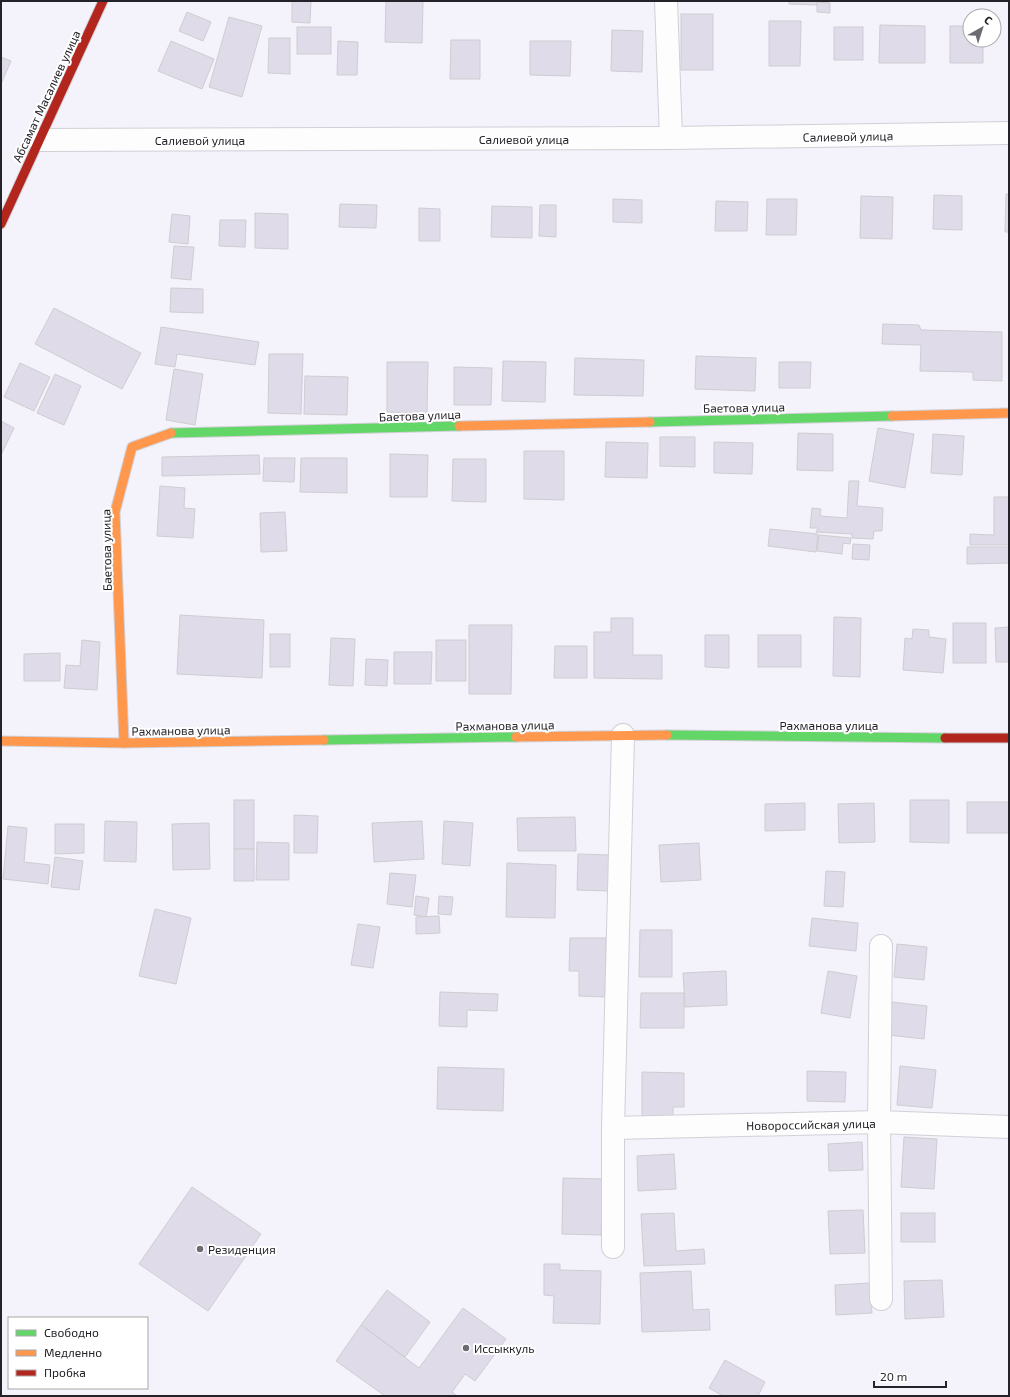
<svg xmlns="http://www.w3.org/2000/svg" width="1010" height="1397" font-family="'Exo 2',sans-serif">
<rect width="100%" height="100%" fill="#f4f2fa"/>
<g fill="#dfdbe8" stroke="#cecdd2">
<polygon points="292,1 311,1 310,23 292,22"/>
<polygon points="386,1 423,1 422,43 385,42"/>
<polygon points="789,1 817,1 817,5 789,4"/>
<polygon points="817,2 830,3 830,13 817,12"/>
<polygon points="187,12 211,22 203,41 179,31"/>
<rect x="681" y="14" width="32" height="56"/>
<polygon points="229,17 262,26 242,97 209,87"/>
<polygon points="769,21 801,21 800,66 769,66"/>
<polygon points="880,25 925,26 925,63 879,63"/>
<polygon points="950,26 970,26 970,40 983,40 983,63 950,63"/>
<rect x="297" y="27" width="34" height="27"/>
<rect x="834" y="27" width="29" height="33"/>
<polygon points="612,30 643,31 642,72 611,71"/>
<polygon points="269,38 290,38 290,74 268,73"/>
<polygon points="451,40 480,40 480,79 450,79"/>
<polygon points="171,41 214,59 202,89 158,71"/>
<polygon points="338,41 358,42 357,75 337,75"/>
<polygon points="530,41 571,41 570,76 530,75"/>
<polygon points="1,57 11,61 1,84"/>
<polygon points="1006,194 1009,194 1009,232 1005,232"/>
<polygon points="934,195 962,196 962,230 933,229"/>
<polygon points="861,196 893,197 892,239 860,238"/>
<polygon points="613,199 642,200 642,223 613,222"/>
<polygon points="767,199 797,199 796,235 766,235"/>
<polygon points="716,201 748,202 747,231 715,231"/>
<polygon points="340,204 377,205 376,228 339,227"/>
<polygon points="540,205 556,205 556,237 539,236"/>
<polygon points="492,206 532,207 532,238 491,237"/>
<polygon points="419,208 440,209 440,241 419,241"/>
<polygon points="255,213 288,214 288,249 255,248"/>
<polygon points="172,214 190,216 188,244 169,242"/>
<polygon points="220,220 246,220 245,247 219,246"/>
<polygon points="174,246 194,247 191,280 171,278"/>
<polygon points="171,288 203,289 203,313 170,312"/>
<polygon points="54,308 141,353 122,389 35,344"/>
<polygon points="883,324 919,325 921,330 1002,332 1002,381 973,380 973,372 920,371 921,345 882,344"/>
<polygon points="161,327 259,342 255,365 177,354 175,367 155,364"/>
<polygon points="269,354 303,354 301,414 268,413"/>
<polygon points="696,356 756,358 755,391 695,389"/>
<polygon points="575,358 644,360 643,396 574,395"/>
<polygon points="503,361 546,362 545,402 502,401"/>
<polygon points="387,362 428,362 427,413 387,412"/>
<polygon points="779,362 811,362 810,388 779,388"/>
<polygon points="20,363 50,377 34,411 4,397"/>
<polygon points="454,367 492,368 491,405 454,405"/>
<polygon points="174,369 203,374 195,425 166,420"/>
<polygon points="55,374 81,386 64,425 37,413"/>
<polygon points="305,376 348,377 347,415 304,414"/>
<polygon points="1,421 14,428 1,455"/>
<polygon points="878,428 914,434 905,488 869,481"/>
<polygon points="798,433 833,434 833,471 797,470"/>
<polygon points="933,434 964,436 962,475 931,473"/>
<polygon points="660,437 695,437 695,467 660,466"/>
<polygon points="606,442 648,443 647,478 605,477"/>
<polygon points="714,442 753,443 752,474 714,473"/>
<polygon points="524,451 564,451 564,500 524,499"/>
<polygon points="390,454 428,455 427,497 390,497"/>
<polygon points="259,455 260,474 162,476 162,457"/>
<polygon points="264,458 295,458 294,482 263,481"/>
<polygon points="301,458 347,458 347,493 300,492"/>
<polygon points="453,459 486,459 486,502 452,501"/>
<polygon points="849,481 859,481 857,506 883,508 882,531 874,531 873,539 852,538 852,534 816,532 818,528 810,528 812,508 821,509 820,516 847,518"/>
<polygon points="160,486 185,488 184,508 195,509 193,538 157,536"/>
<polygon points="994,497 1009,497 1009,545 970,545 970,534 994,535"/>
<polygon points="285,512 287,551 261,552 260,513"/>
<polygon points="770,529 818,534 816,552 768,546"/>
<polygon points="819,535 851,538 850,544 843,543 842,554 817,551"/>
<polygon points="853,544 870,545 869,560 852,559"/>
<polygon points="967,547 1009,547 1009,563 967,564"/>
<polygon points="180,615 264,620 262,678 177,674"/>
<polygon points="834,617 861,618 860,677 833,676"/>
<polygon points="611,618 633,618 633,655 662,655 662,679 594,678 594,632 611,632"/>
<rect x="953" y="623" width="33" height="40"/>
<polygon points="469,625 512,625 511,694 469,694"/>
<polygon points="1009,627 1009,662 996,662 995,628"/>
<polygon points="913,629 929,630 929,637 946,639 943,673 903,670 905,638 912,639"/>
<rect x="270" y="634" width="20" height="33"/>
<polygon points="705,635 729,635 729,668 705,667"/>
<rect x="758" y="635" width="43" height="32"/>
<polygon points="331,638 355,639 353,686 329,685"/>
<polygon points="82,640 100,642 97,690 64,688 66,665 80,666"/>
<rect x="436" y="640" width="30" height="41"/>
<polygon points="555,646 587,646 587,678 554,678"/>
<polygon points="394,652 432,652 431,684 394,684"/>
<polygon points="60,653 60,681 24,681 24,654"/>
<polygon points="366,659 388,660 387,686 365,685"/>
<rect x="234" y="800" width="20" height="49"/>
<polygon points="910,800 949,800 949,843 910,842"/>
<rect x="967" y="802" width="42" height="31"/>
<polygon points="805,803 805,830 765,831 765,804"/>
<polygon points="874,803 875,842 839,843 838,804"/>
<polygon points="294,815 318,816 317,853 294,853"/>
<polygon points="575,817 576,851 518,851 517,818"/>
<polygon points="105,821 137,822 136,862 104,861"/>
<polygon points="422,821 424,859 374,862 372,823"/>
<polygon points="444,821 473,823 470,866 442,864"/>
<polygon points="209,823 210,869 173,870 172,824"/>
<polygon points="55,824 84,824 84,853 55,854"/>
<polygon points="8,826 27,828 24,862 50,865 48,884 3,879"/>
<polygon points="257,842 289,843 289,880 256,880"/>
<polygon points="699,843 701,880 661,882 659,845"/>
<rect x="234" y="849" width="20" height="32"/>
<polygon points="578,854 610,855 609,891 577,890"/>
<polygon points="55,857 83,861 79,890 51,887"/>
<polygon points="507,863 556,865 555,918 506,917"/>
<polygon points="826,871 845,872 843,907 824,906"/>
<polygon points="390,873 416,875 412,907 387,904"/>
<polygon points="416,896 429,898 426,917 414,915"/>
<polygon points="439,896 453,897 451,915 438,914"/>
<polygon points="155,909 191,918 176,984 139,976"/>
<polygon points="439,916 440,933 416,934 416,917"/>
<polygon points="812,918 858,923 856,951 809,946"/>
<polygon points="358,924 380,927 373,968 351,965"/>
<polygon points="640,930 672,930 672,977 639,977"/>
<polygon points="570,938 606,938 605,997 579,996 579,971 569,971"/>
<polygon points="897,944 927,947 924,980 894,977"/>
<polygon points="726,971 727,1005 685,1007 683,973"/>
<polygon points="828,971 857,976 850,1018 821,1013"/>
<polygon points="440,992 498,994 497,1011 467,1010 467,1027 439,1026"/>
<polygon points="641,993 684,993 684,1028 640,1028"/>
<polygon points="892,1002 927,1006 924,1039 888,1035"/>
<polygon points="900,1066 936,1070 932,1108 897,1105"/>
<polygon points="438,1067 504,1069 503,1111 437,1109"/>
<polygon points="807,1071 846,1072 845,1102 807,1101"/>
<polygon points="642,1072 684,1073 684,1107 673,1107 673,1123 642,1123"/>
<polygon points="904,1137 937,1139 934,1189 901,1187"/>
<polygon points="862,1142 863,1170 829,1171 828,1144"/>
<polygon points="674,1154 676,1189 638,1191 637,1156"/>
<polygon points="563,1178 603,1179 601,1235 562,1234"/>
<polygon points="192,1187 261,1234 208,1311 139,1264"/>
<polygon points="863,1210 865,1253 830,1254 828,1211"/>
<polygon points="674,1213 676,1251 704,1249 705,1264 644,1266 641,1214"/>
<rect x="901" y="1213" width="34" height="29"/>
<polygon points="544,1264 560,1264 560,1270 601,1271 600,1324 553,1323 554,1296 544,1295"/>
<polygon points="691,1271 693,1310 709,1309 710,1330 642,1332 640,1273"/>
<polygon points="942,1280 944,1317 905,1319 904,1281"/>
<polygon points="870,1283 872,1313 836,1315 835,1285"/>
<polygon points="387,1290 430,1322 405,1357 361,1325"/>
<polygon points="463,1308 506,1339 475,1381 465,1374 452,1392 457,1396 385,1396 336,1361 361,1325 419,1368"/>
<polygon points="725,1360 765,1382 758,1396 723,1396 709,1388"/>
</g>
<g fill="none" stroke-linecap="round" stroke-linejoin="round">
<defs>
<g id="street">
<polyline points="666,1 671,138"/>
<polyline points="39,140 671,138 1009,133"/>
<polyline points="613,1128 879,1122 1009,1127"/>
<polyline points="613,1247 613,1128 623,735"/>
<polyline points="881,1299 879,1122 881,946"/>
</g>
<g id="fast">
<polyline points="650,422 892,416"/>
<polyline points="171,433 459,426"/>
<polyline points="667,735 945,738"/>
<polyline points="324,740 516,737"/>
</g>
<g id="slow">
<polyline points="892,416 1009,413"/>
<polyline points="459,426 650,422"/>
<polyline points="516,737 667,735"/>
<polyline points="1,741 124,743 324,740"/>
<polyline points="124,743 115,512 132,447 171,433"/>
</g>
<g id="jam">
<polyline points="1,224 103,1"/>
<polyline points="945,738 1009,738"/>
</g>
</defs>
<use href="#street" stroke="#d1d0d6" stroke-width="24"/>
<use href="#fast" stroke="#d1d0d6" stroke-width="11"/>
<use href="#slow" stroke="#d1d0d6" stroke-width="11"/>
<use href="#jam" stroke="#d1d0d6" stroke-width="11"/>
<use href="#street" stroke="#fdfdfe" stroke-width="22"/>
<use href="#fast" stroke="#63d668" stroke-width="9"/>
<use href="#slow" stroke="#ff974d" stroke-width="9"/>
<use href="#jam" stroke="#b3261e" stroke-width="9"/>
</g>
<g fill="#6d6b72" stroke="#fff" stroke-width="1.5">
<circle cx="200" cy="1249" r="4"/>
<circle cx="466" cy="1348" r="4"/>
</g>
<g text-anchor="middle" dominant-baseline="central" stroke-width="4" stroke-linejoin="round" paint-order="stroke">
<g font-size="12" fill="#252329" stroke="#fff">
<text transform="translate(46 96) rotate(-65)">Абсамат Масалиев улица</text>
<text transform="translate(848 136) rotate(-1)">Салиевой улица</text>
<text x="524" y="139">Салиевой улица</text>
<text x="200" y="140">Салиевой улица</text>
<text transform="translate(744 407) rotate(-1)">Баетова улица</text>
<text transform="translate(420 415) rotate(-2)">Баетова улица</text>
<text transform="translate(106 550) rotate(-91)">Баетова улица</text>
<text transform="translate(505 725) rotate(-1)">Рахманова улица</text>
<text x="829" y="725">Рахманова улица</text>
<text transform="translate(181 730) rotate(-1)">Рахманова улица</text>
<text transform="translate(811 1124) rotate(-1)">Новороссийская улица</text>
</g>
<g font-size="12" fill="#252329" stroke="#fff" text-anchor="start">
<text x="208" y="1249">Резиденция</text>
<text x="474" y="1348">Иссыккуль</text>
</g>
</g>
<rect width="1010" height="1397" fill="none" stroke="#252329" stroke-width="4"/>
<rect x="8" y="1317" width="140" height="72" fill="#ffffff" stroke="#a8a7a9"/>
<rect x="16" y="1330" width="20" height="6" fill="#63d668" stroke="#a8a7a9"/>
<text x="44" y="1337" font-size="12" fill="#252329">Свободно</text>
<rect x="16" y="1350" width="20" height="6" fill="#ff974d" stroke="#a8a7a9"/>
<text x="44" y="1357" font-size="12" fill="#252329">Медленно</text>
<rect x="16" y="1370" width="20" height="6" fill="#b3261e" stroke="#a8a7a9"/>
<text x="44" y="1377" font-size="12" fill="#252329">Пробка</text>
<g transform="translate(982 28) rotate(39)"><circle r="19" fill="#ffffff" stroke="#a8a7a9"/>
<path d="M0-3L7 15L0 10L-7 15Z" fill="#6d6b72"/>
<text y="-6" font-size="11" font-weight="bold" text-anchor="middle" fill="#252329">С</text>
</g>
<path d="M874 1381v6h72v-6" fill="none" stroke="#252329" stroke-width="2"/>
<text x="880" y="1381" font-size="12" fill="#252329" stroke="#ffffff" stroke-width="3" paint-order="stroke">20 m</text>
</svg>
